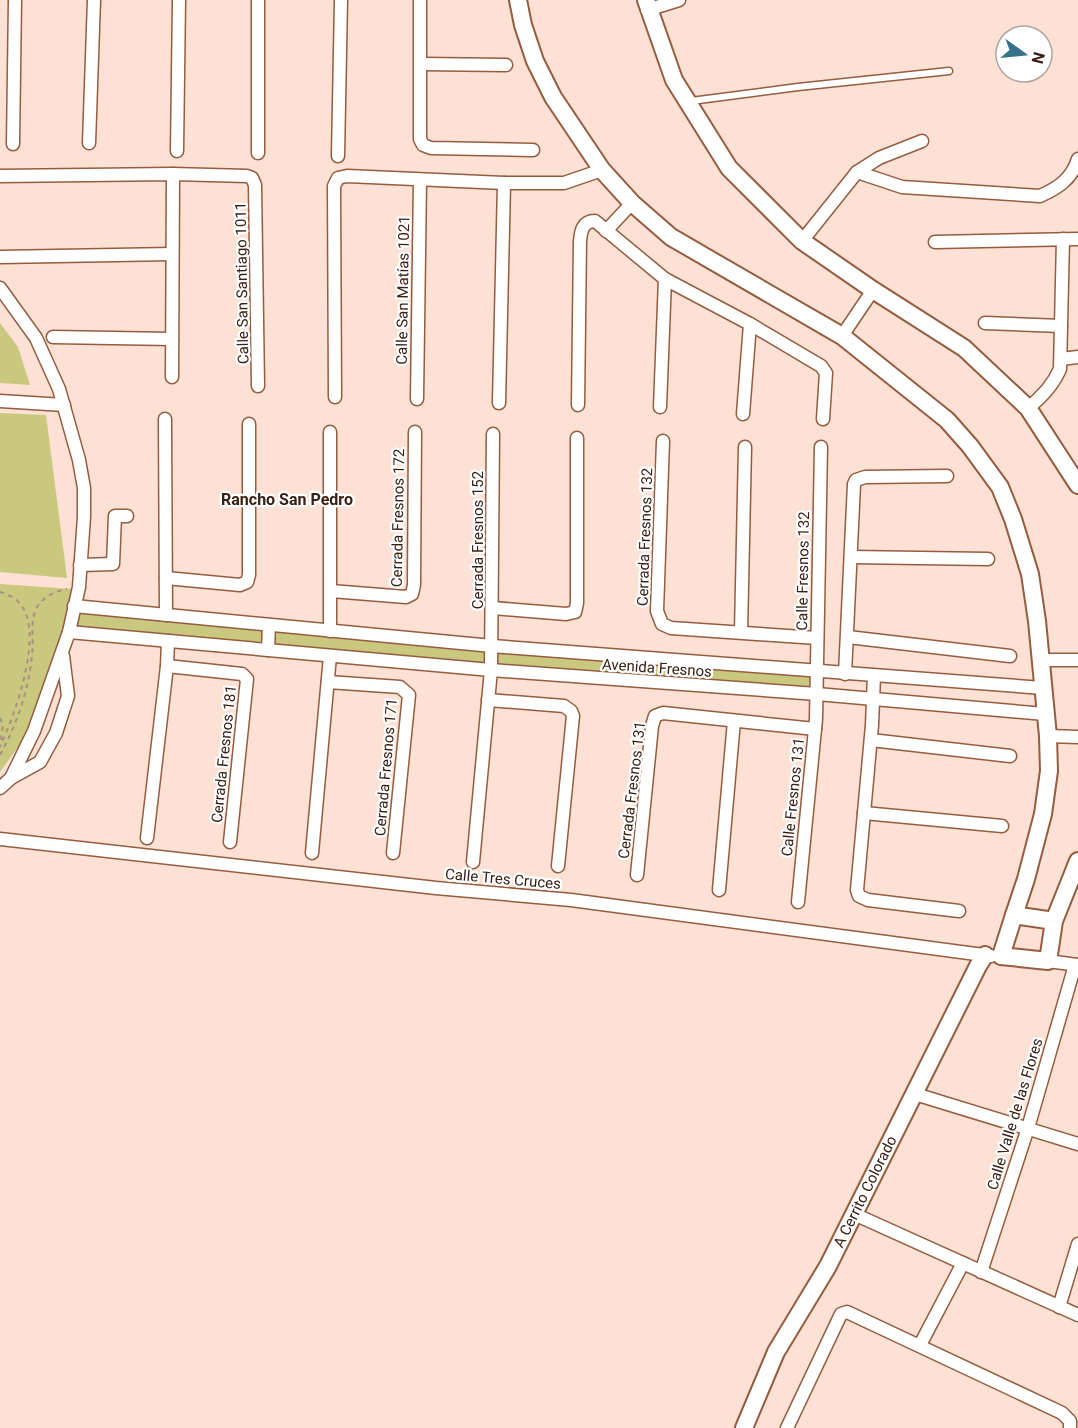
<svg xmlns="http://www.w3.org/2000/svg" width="1078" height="1428" font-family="Roboto,sans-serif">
<rect width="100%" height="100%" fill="#fce1d4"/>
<g fill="#c9c87e">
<polygon points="0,323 18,347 30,385 0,383"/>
<polygon points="0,413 46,415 67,578 0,572"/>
<polygon points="0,584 72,589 64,634 31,729 0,772"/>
<polygon points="74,606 817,671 817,694 69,632"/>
</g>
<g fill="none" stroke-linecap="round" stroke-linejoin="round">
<defs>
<polyline id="lane" points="691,101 798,87 949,71"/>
<g id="street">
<polyline points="258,0 258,153"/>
<polyline points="420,0 420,139 423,145 431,148 533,150"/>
<polyline points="647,10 679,0"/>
<polyline points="422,64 506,65"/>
<polyline points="89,143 94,0"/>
<polyline points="13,144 15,0"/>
<polyline points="177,151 179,0"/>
<polyline points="338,156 341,0"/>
<path d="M 857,172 L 902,187 L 1040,196 C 1058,188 1072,179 1078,159"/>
<polyline points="0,176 173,174 247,176 252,178 255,185 258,386"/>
<polyline points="606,231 632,203"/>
<polyline points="802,241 857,172 879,158 922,141"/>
<polyline points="935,242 1078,239"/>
<polyline points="0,257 172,254"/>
<polyline points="0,288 36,338 59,389 79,460 84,488 84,517 79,587 69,632 34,731 11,778 0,788"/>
<polyline points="985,323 1061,326"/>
<polyline points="842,336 873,290"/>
<polyline points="53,337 172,339"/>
<polyline points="1061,359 1078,357"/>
<polyline points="172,377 173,174"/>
<polyline points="335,397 334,186 338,178 347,176 504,183 564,183 602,170"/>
<polyline points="417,399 420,181"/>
<polyline points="0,401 64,405"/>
<polyline points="499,403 504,183"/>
<path d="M 578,405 L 580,241 C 581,230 583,221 595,221 L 665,279 L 750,324 L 821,366 L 826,373 L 823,419"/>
<polyline points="660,407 665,279"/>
<path d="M 1028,408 C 1042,397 1053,385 1060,369 L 1063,239"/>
<polyline points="743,414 750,324"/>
<polyline points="165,419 166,615"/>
<polyline points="663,441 657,611 662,624 671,628 817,638"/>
<polyline points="851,557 988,559"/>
<polyline points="80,565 113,564 115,516 127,516"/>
<polyline points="166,578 240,585 247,582 249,575 249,424"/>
<polyline points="331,591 406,597 412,594 414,585 415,432"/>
<polyline points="74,606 492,646 1043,688"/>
<polyline points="493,608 566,614 575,612 577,603 577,438"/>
<polyline points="330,631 330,432"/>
<polyline points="69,632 491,670 817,694 1045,714"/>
<polyline points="741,632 745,447"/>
<polyline points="848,637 1010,656"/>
<polyline points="268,650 269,625"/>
<polyline points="1041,660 1078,660"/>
<polyline points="167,666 242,674 247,679 230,842"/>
<polyline points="845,674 854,484 856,480 865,477 947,476"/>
<polyline points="874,676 872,725 857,890 859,896 868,900 959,911"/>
<polyline points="328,682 400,687 409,695 393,853"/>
<polyline points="488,700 564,706 571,711 573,716 558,866"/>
<polyline points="1048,736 1078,737"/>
<polyline points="871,740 1010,756"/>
<polyline points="11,778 40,762 56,733 68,696 63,656"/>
<polyline points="864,813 1002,826"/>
<polyline points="147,838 167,666 168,641"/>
<polyline points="0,839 436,888 571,900 991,956"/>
<polyline points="312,853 330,656"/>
<polyline points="473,862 491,670 493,434"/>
<polyline points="637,875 652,726 655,716 663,713 815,729"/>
<polyline points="719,890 734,721"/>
<polyline points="798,902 816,719 821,447"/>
<polyline points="1048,961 1078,965"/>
<polyline points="915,1094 1078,1144"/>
<polyline points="854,1214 1078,1315"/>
<polyline points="981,1272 1028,1128 1075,965"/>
<polyline points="1059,1307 1078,1244"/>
<polyline points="920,1345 963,1263"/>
<polyline points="787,1428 841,1314 847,1312 1062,1413 1070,1421 1070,1428"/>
</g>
<g id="secondary">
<polyline points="518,0 523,25 535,61 553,97 602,170 632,203 671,237 842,336 947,420 970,446 1000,487 1013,519 1030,574 1037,621 1048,736 1049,771 1043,814 1026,879 1014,915"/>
<polyline points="646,0 674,80 729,168 802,241 873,290 964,348 1028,408 1078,485"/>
<polyline points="1054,921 1014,915 1001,956 1048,961 1054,921 1078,861"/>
<path id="s1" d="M 744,1428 L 776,1352 L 828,1266 L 978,966 L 985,955"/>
</g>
</defs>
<use href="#lane" stroke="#955c3f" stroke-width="9"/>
<use href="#street" stroke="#955c3f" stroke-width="15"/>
<use href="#secondary" stroke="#955c3f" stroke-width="20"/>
<g stroke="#a98f82" stroke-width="2" stroke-dasharray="4.5 4.5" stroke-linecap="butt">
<path d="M 0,592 C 7,594 16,598 20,604 C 45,631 15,715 1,744"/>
<polyline points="0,718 3,725 0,747"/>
<path d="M 0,755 C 17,724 29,689 32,654 C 34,641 30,625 35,612 C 39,599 54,591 67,589"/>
</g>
<use href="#lane" stroke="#fff" stroke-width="6"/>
<use href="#street" stroke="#fff" stroke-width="12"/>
<use href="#secondary" stroke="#fff" stroke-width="16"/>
</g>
<g text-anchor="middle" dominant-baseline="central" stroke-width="4.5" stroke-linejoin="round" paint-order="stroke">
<g font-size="15" fill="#382013" stroke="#fff">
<text transform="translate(242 283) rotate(-91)">Calle San Santiago 1011</text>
<text transform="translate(403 290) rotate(-89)">Calle San Matías 1021</text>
<text transform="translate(398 518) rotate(-89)">Cerrada Fresnos 172</text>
<text transform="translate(645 537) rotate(-88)">Cerrada Fresnos 132</text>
<text transform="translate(478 540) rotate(-90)">Cerrada Fresnos 152</text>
<text transform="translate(803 571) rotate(-89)">Calle Fresnos 132</text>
<text transform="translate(657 668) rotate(4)">Avenida Fresnos</text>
<text transform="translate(224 754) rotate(-84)">Cerrada Fresnos 181</text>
<text transform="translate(386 767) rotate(-85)">Cerrada Fresnos 171</text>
<text transform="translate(632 790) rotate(-83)">Cerrada Fresnos 131</text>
<text transform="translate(793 797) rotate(-84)">Calle Fresnos 131</text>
<text transform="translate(503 879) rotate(5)">Calle Tres Cruces</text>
<text transform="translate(1015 1114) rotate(-73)">Calle Valle de las Flores</text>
<text stroke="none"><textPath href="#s1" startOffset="266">A Cerrito Colorado</textPath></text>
</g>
<g font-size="16" font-weight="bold" fill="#382013" stroke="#fff">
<text x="287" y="499">Rancho San Pedro</text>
</g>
</g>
<g transform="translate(1024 54) rotate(105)"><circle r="28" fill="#ffffff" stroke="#afa6a1" stroke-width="1.5"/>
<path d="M0-4.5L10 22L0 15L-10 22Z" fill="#37728a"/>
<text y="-9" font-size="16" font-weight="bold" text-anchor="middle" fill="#382013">N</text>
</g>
</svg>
